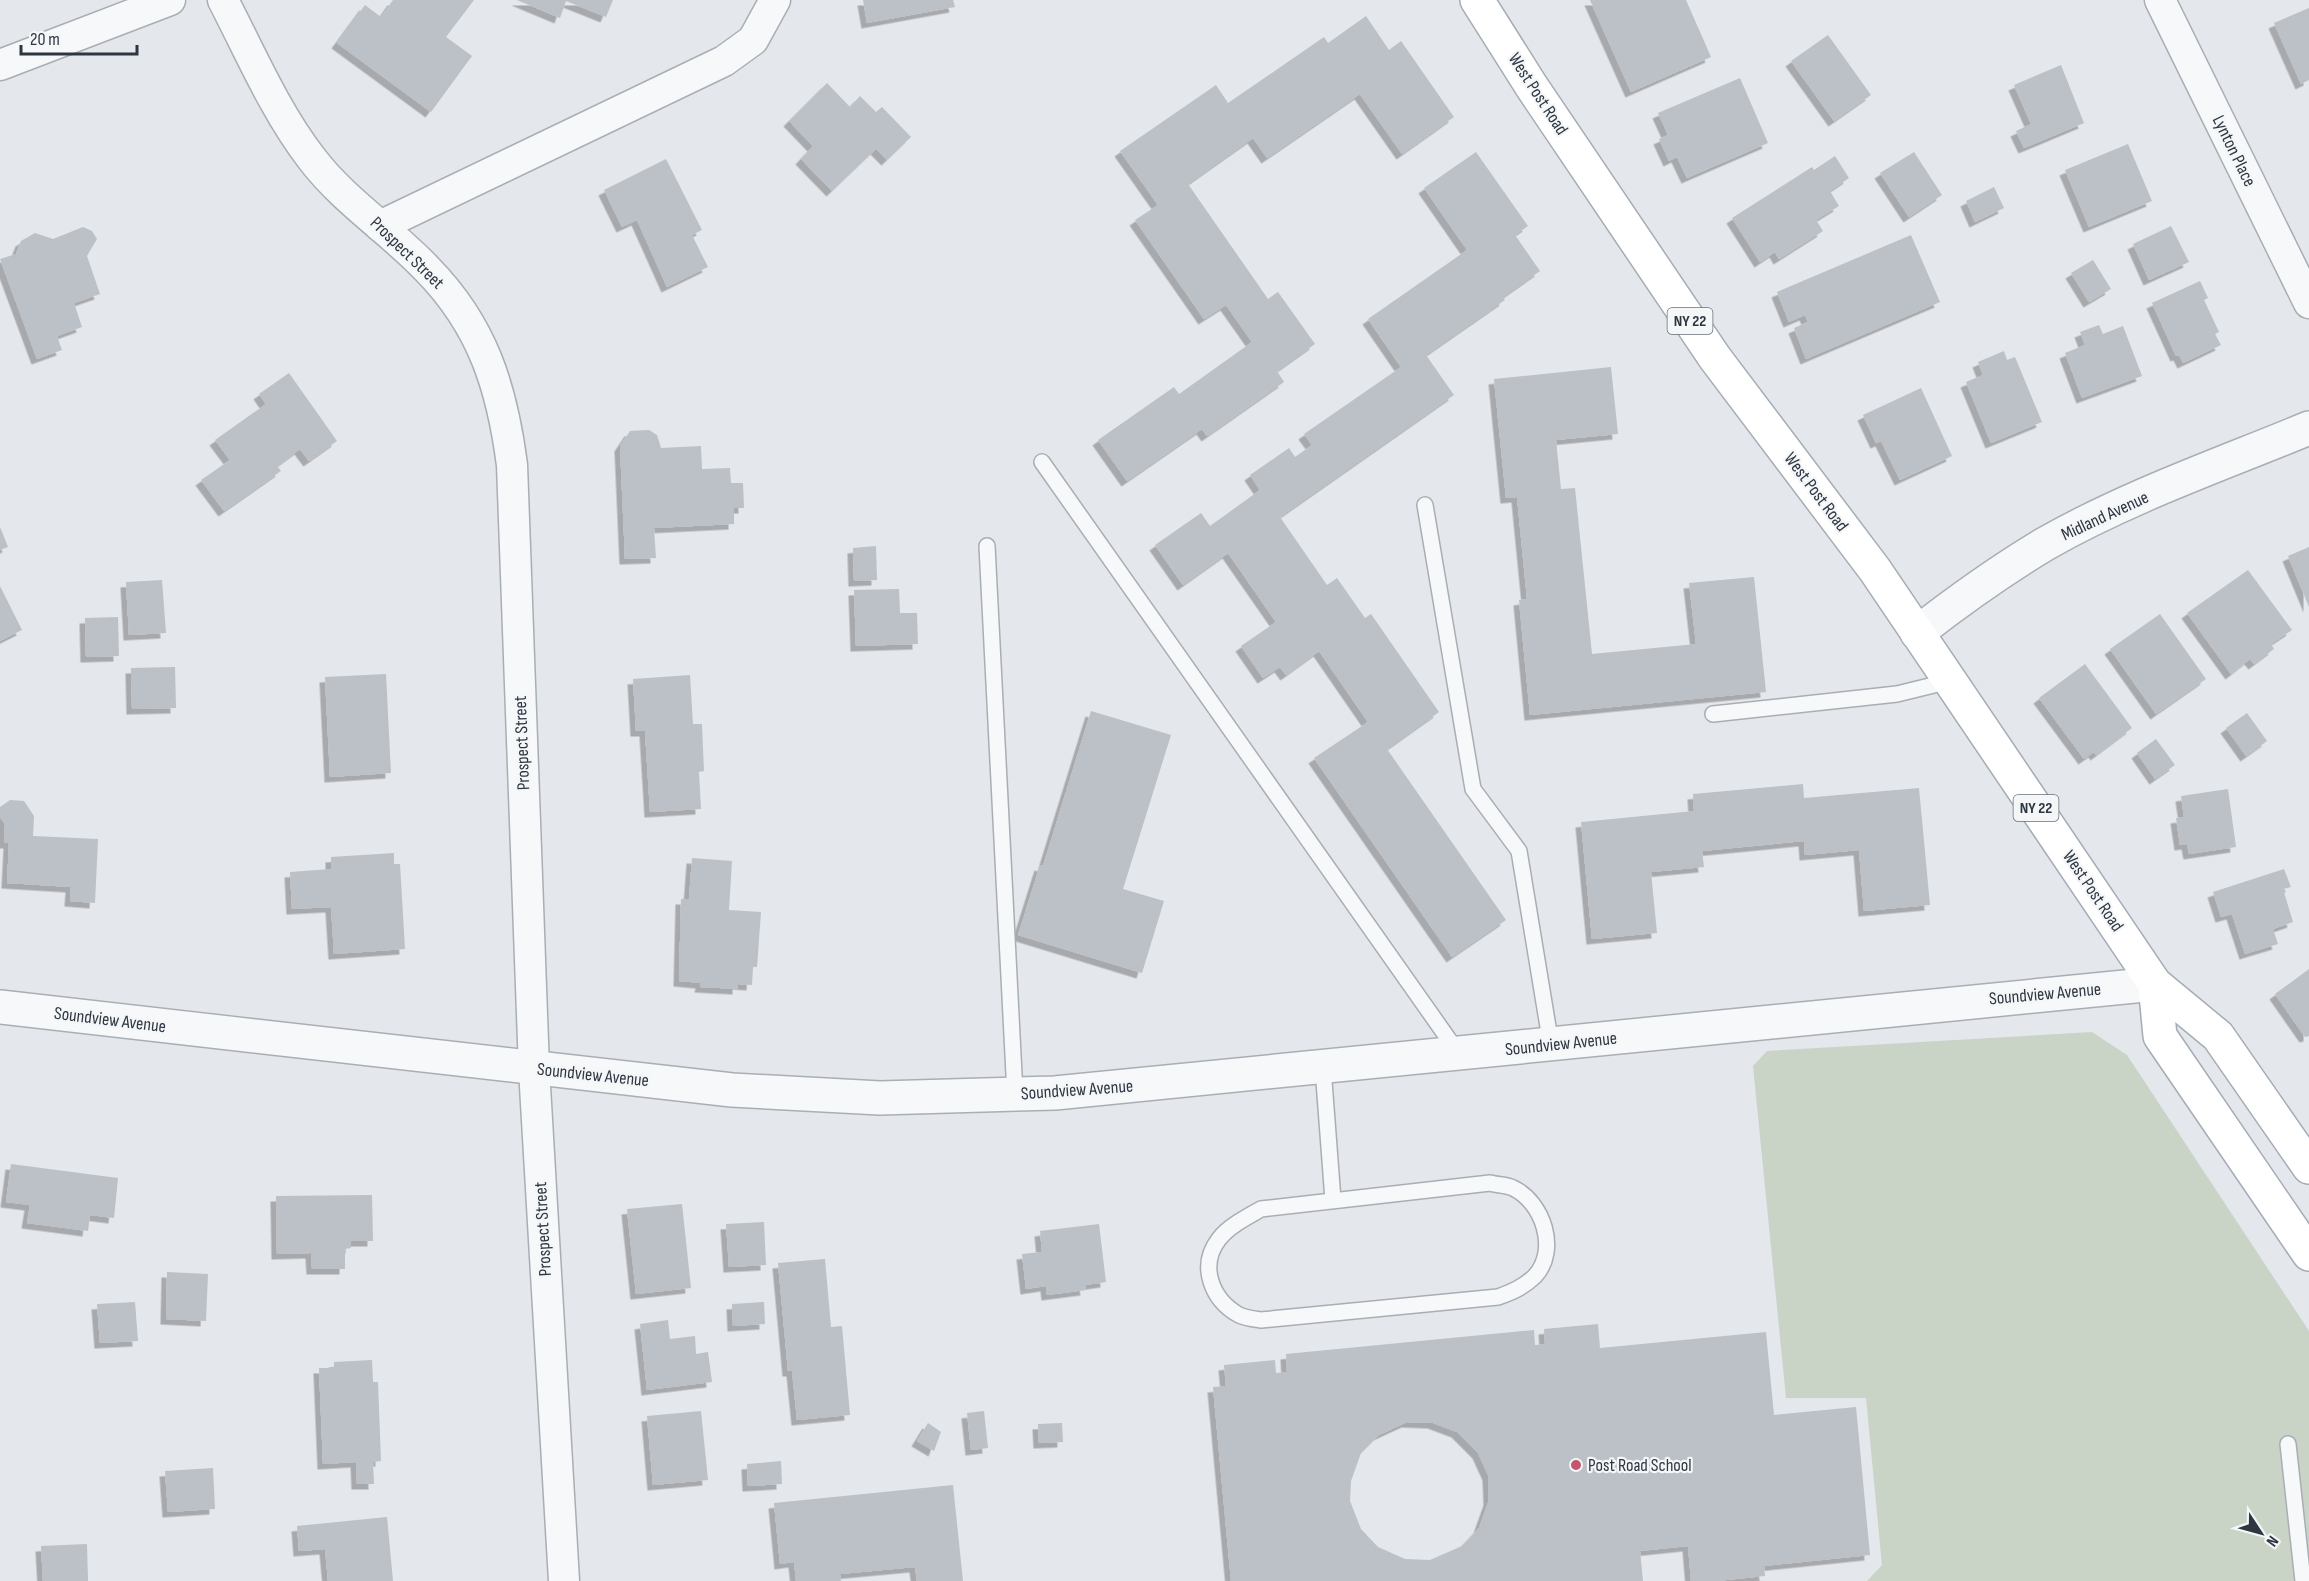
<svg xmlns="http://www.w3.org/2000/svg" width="2309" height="1581" font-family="'Sofia Sans Condensed',sans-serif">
<defs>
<filter id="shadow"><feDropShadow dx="-5.5" dy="5.5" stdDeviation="0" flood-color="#0004"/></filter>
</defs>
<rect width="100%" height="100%" fill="#e4e7eb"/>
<polygon fill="#cad4c6" points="2092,1032 2127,1055 2309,1331 2309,1581 1867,1581 1882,1565 1866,1398 1786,1398 1753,1066 1767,1051"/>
<g fill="#bcc1c7" fill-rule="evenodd" filter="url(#shadow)">
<polygon points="393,0 474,0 446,37 472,56 431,112 337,43 365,5 381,17"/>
<polygon points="517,0 613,0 606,17 566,1 560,18"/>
<polygon points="863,0 953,0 955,7 867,23"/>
<polygon points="1590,0 1686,0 1711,57 1631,92"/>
<polygon points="2309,8 2309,80 2301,84 2274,23"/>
<polygon points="1366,16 1389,50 1401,41 1454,117 1402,154 1360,94 1267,158 1253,138 1188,184 1268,299 1278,292 1315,344 1277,371 1284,382 1207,436 1202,429 1127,481 1098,440 1174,387 1179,394 1252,342 1226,305 1204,319 1135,220 1158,205 1120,151 1216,85 1228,103 1324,37 1328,43"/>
<polygon points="1828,35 1871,95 1834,121 1791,61"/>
<polygon points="2061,65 2084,123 2024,148 2016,131 2031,124 2014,85"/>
<polygon points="1740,78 1768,143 1687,178 1677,157 1669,161 1659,139 1668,135 1658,113"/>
<polygon points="827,83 850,107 860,96 876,112 882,107 911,137 887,160 876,149 832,191 801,159 813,146 789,121"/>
<polygon points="2128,144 2152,201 2089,227 2065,170"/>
<polygon points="1476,152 1528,226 1515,235 1540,271 1503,297 1505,300 1426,355 1454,395 1280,517 1327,585 1337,578 1365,618 1371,614 1439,712 1387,749 1506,920 1452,957 1314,758 1368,722 1319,651 1286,675 1280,667 1263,678 1241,646 1276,622 1228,553 1183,585 1155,545 1201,513 1210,526 1260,490 1250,475 1289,448 1295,457 1312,445 1304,434 1401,367 1368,319 1467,250 1424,188"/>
<polygon points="1914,152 1942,195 1909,217 1880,173"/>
<polygon points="1835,156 1849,178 1830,191 1839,206 1816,220 1823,231 1779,259 1775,252 1760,262 1732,218 1812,167 1814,170"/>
<polygon points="666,159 702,230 692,235 708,267 667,287 637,220 622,227 604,190"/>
<polygon points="1994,187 2004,208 1975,222 1966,201"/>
<polygon points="2171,226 2189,262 2149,280 2133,244"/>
<polygon points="83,227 92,231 97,239 87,256 100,294 74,303 82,327 57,336 62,350 37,359 0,259 16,254 21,241 35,233 53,239"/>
<polygon points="1911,235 1940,302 1806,359 1794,328 1808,322 1805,315 1789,322 1777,292"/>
<polygon points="2093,260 2111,289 2089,302 2071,273"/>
<polygon points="2200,281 2208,298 2204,300 2219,332 2215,334 2221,345 2183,363 2179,355 2176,356 2152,303"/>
<polygon points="2099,325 2103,334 2123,326 2142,376 2082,398 2065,353 2085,345 2080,332"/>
<polygon points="2004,351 2007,360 2015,357 2042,422 1991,443 1966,382 1983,375 1978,362"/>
<polygon points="1611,367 1618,434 1556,440 1561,489 1575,488 1592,654 1696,644 1689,583 1754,577 1766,692 1530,715 1519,600 1527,599 1517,497 1506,498 1494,379"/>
<polygon points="289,373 337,441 309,461 300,449 277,466 281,471 224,511 201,480 230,460 215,440 266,404 259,394"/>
<polygon points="1921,388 1952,456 1900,480 1881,441 1876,443 1863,415"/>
<polygon points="649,430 657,435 661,448 701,446 702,469 730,468 731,483 743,483 744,508 734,508 734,524 654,528 656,558 625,559 620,446 630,431"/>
<polygon points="0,527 8,547 0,550"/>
<polygon points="876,546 877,580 854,581 853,548"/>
<polygon points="2309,547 2309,607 2288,556"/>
<polygon points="2248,570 2292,630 2271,644 2274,649 2254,664 2250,659 2231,674 2187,613"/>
<polygon points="162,580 166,633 129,635 126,582"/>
<polygon points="0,586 22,630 0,641"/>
<polygon points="899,589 900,613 917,613 918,644 856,646 854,590"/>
<polygon points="2160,614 2206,679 2156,714 2110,649"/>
<polygon points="118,617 119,656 86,657 85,618"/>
<polygon points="2085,664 2132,728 2096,755 2094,752 2084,759 2039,698"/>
<polygon points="175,667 176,708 132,709 131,668"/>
<polygon points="386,674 391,773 330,777 325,677"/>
<polygon points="690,675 693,724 702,724 704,771 699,772 701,809 650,812 645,731 636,731 633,679"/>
<polygon points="1091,711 1171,735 1123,889 1164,901 1142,973 1018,935 1040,865 1043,866"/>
<polygon points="2247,713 2267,741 2246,756 2226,728"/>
<polygon points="2156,739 2175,765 2155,779 2137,753"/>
<polygon points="1803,784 1804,798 1919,788 1930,905 1864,911 1859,850 1805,855 1804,841 1702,851 1704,867 1651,872 1657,933 1592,939 1581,822 1694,811 1693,794"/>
<polygon points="2228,789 2236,847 2189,854 2187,844 2180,845 2176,818 2184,817 2181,796"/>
<polygon points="10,800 24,801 34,816 33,836 98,839 95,903 70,901 71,887 7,883 9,843 4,843 5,824 0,817 0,807"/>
<polygon points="394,853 394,864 400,864 405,949 334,954 331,907 292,909 290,872 331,869 331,857"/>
<polygon points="692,858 732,861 729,910 761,912 757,967 753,967 752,985 738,984 738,989 700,987 701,983 679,981 681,899 689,899"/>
<polygon points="2284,869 2291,887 2283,889 2293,922 2273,929 2278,944 2245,954 2232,914 2221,917 2213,892"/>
<polygon points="2309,969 2309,1036 2305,1037 2275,994"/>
<polygon points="11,1164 118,1178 114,1218 90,1215 88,1231 27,1223 30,1205 6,1202"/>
<polygon points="372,1195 373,1241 351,1241 351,1248 345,1249 345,1269 312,1269 311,1253 277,1254 276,1196"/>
<polygon points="682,1204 691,1288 636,1294 627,1209"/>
<polygon points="764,1222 766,1265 729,1267 726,1224"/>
<polygon points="1099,1224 1106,1282 1085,1285 1086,1290 1047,1295 1046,1286 1026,1289 1022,1254 1042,1252 1040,1231"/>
<polygon points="825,1259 831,1327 842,1326 850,1415 797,1420 792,1371 788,1371 778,1263"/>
<polygon points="167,1272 208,1274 206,1321 166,1319"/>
<polygon points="135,1302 138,1341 100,1343 97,1304"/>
<polygon points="764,1302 765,1324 733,1326 732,1304"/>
<polygon points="668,1320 670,1339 695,1336 696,1354 708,1352 712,1382 647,1390 640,1324"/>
<path d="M 1598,1324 L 1600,1348 L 1766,1332 L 1774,1415 L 1856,1407 L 1870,1555 L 1764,1566 L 1765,1576 L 1716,1581 L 1691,1581 L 1688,1546 L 1640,1551 L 1643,1581 L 1231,1581 L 1213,1387 L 1226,1386 L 1224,1365 L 1275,1360 L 1276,1373 L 1287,1372 L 1286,1354 L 1534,1330 L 1535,1345 L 1545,1344 L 1544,1329 ZM 1407,1422 L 1433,1423 L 1457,1432 L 1478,1453 L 1488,1475 L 1489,1500 L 1479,1528 L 1462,1546 L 1430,1560 L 1405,1559 L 1378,1547 L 1361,1529 L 1350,1501 L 1351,1481 L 1361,1453 L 1379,1435 Z"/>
<polygon points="372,1360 373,1382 378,1382 381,1461 373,1462 374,1484 357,1484 356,1462 323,1464 319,1368 334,1368 334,1362"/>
<polygon points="701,1411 708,1480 653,1485 647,1416"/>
<polygon points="984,1411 988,1448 971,1450 967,1413"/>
<polygon points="928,1423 941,1432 934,1451 917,1441"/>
<polygon points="1062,1423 1063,1442 1039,1443 1038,1424"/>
<polygon points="781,1461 782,1484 748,1486 747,1464"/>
<polygon points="213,1468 215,1509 168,1512 165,1471"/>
<polygon points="953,1485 963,1581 917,1581 915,1567 840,1574 841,1581 796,1581 794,1562 780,1564 774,1503"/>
<polygon points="387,1517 393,1581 328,1581 325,1549 299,1551 297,1526"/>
<polygon points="87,1544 88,1581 43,1581 41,1546"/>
</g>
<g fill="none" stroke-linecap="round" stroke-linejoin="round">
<defs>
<g id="service">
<polyline points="1042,462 1459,1054"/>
<polyline points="1425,505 1473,789 1519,851 1551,1045"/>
<polyline points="987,546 1015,1094"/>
<polyline points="1713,714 1897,694 1950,681"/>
<polyline points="1323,1068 1333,1200"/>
<path d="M 1490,1183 C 1497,1185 1507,1185 1513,1188 C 1543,1202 1559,1250 1535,1276 C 1524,1287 1512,1292 1498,1297 L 1261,1320 C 1254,1319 1245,1318 1239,1315 C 1212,1300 1198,1266 1219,1239 C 1229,1226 1247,1217 1261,1209 Z"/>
<polyline points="2288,1444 2303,1581"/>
</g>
<g id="minor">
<path d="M 223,0 C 251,54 275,111 312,159 C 344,201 391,231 427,269 C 483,326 502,388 512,465 L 534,1069 L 564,1581"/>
<polyline points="2160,0 2309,303"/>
<polyline points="0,65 170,0"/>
<polyline points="380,226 724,61 753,40 775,0"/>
</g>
<g id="tertiary">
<path d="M 1917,633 C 1958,601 2000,571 2045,544 C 2127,497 2222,464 2309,428"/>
<polyline points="0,1007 732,1090 880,1098 1055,1093 2155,984"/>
</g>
<g id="primary">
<polyline points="1477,0 1532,87 1715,358 1875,570 2155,984 2218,1036 2309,1167"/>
<polyline points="2155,984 2160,1036 2309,1254"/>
</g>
</defs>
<use href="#service" stroke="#a9aeb5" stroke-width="18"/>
<use href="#minor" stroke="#a9aeb5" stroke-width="33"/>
<use href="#tertiary" stroke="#a9aeb5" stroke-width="36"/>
<use href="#primary" stroke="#a4acb5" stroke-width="36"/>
<use href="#service" stroke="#f6f8f9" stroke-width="15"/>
<use href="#minor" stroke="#f6f8f9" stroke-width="30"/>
<use href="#tertiary" stroke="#f6f8f9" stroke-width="33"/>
<use href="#primary" stroke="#fff" stroke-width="33"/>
</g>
<circle fill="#c2566f" stroke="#f4f6f8" stroke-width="2" cx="1576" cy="1465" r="6"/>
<g text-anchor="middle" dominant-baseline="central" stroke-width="4.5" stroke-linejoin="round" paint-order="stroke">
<g fill="#f4f6f8" stroke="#697078" stroke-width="1.5">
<rect x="1667.5" y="308" width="45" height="26" rx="4.5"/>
<rect x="2013.5" y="795" width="45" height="26" rx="4.5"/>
</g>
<g font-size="16" font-weight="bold" fill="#2d3641">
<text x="1690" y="321">NY 22</text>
<text x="2036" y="808">NY 22</text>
</g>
<g font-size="18" fill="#2d3641" stroke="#f4f6f8">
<text transform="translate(1538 94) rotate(57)">West Post Road</text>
<text transform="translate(2234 151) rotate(64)">Lynton Place</text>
<text transform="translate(407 253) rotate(44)">Prospect Street</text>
<text transform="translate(1816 492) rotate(53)">West Post Road</text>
<text transform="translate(2105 516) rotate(-25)">Midland Avenue</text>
<text transform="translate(522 743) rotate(-92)">Prospect Street</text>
<text transform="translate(2093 891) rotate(56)">West Post Road</text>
<text transform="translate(2045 994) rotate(-5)">Soundview Avenue</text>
<text transform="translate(110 1020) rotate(7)">Soundview Avenue</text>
<text transform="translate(1561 1044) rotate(-6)">Soundview Avenue</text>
<text transform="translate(593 1075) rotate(6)">Soundview Avenue</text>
<text transform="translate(1077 1090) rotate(-4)">Soundview Avenue</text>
<text transform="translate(543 1229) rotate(-93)">Prospect Street</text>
</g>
<g font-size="18" fill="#2d3641" stroke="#f4f6f8" text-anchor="start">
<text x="1588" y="1465">Post Road School</text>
</g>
</g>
<g transform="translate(2261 1533) rotate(126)" stroke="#f4f6f8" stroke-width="4.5" paint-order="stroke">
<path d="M0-4.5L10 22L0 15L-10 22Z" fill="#2d3641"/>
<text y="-9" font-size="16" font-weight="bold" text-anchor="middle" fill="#2d3641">N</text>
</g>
<path d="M21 45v9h116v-9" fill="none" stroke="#2d3641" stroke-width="3"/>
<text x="30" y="45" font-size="18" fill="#2d3641" stroke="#f4f6f8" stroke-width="4.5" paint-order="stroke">20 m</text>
</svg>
